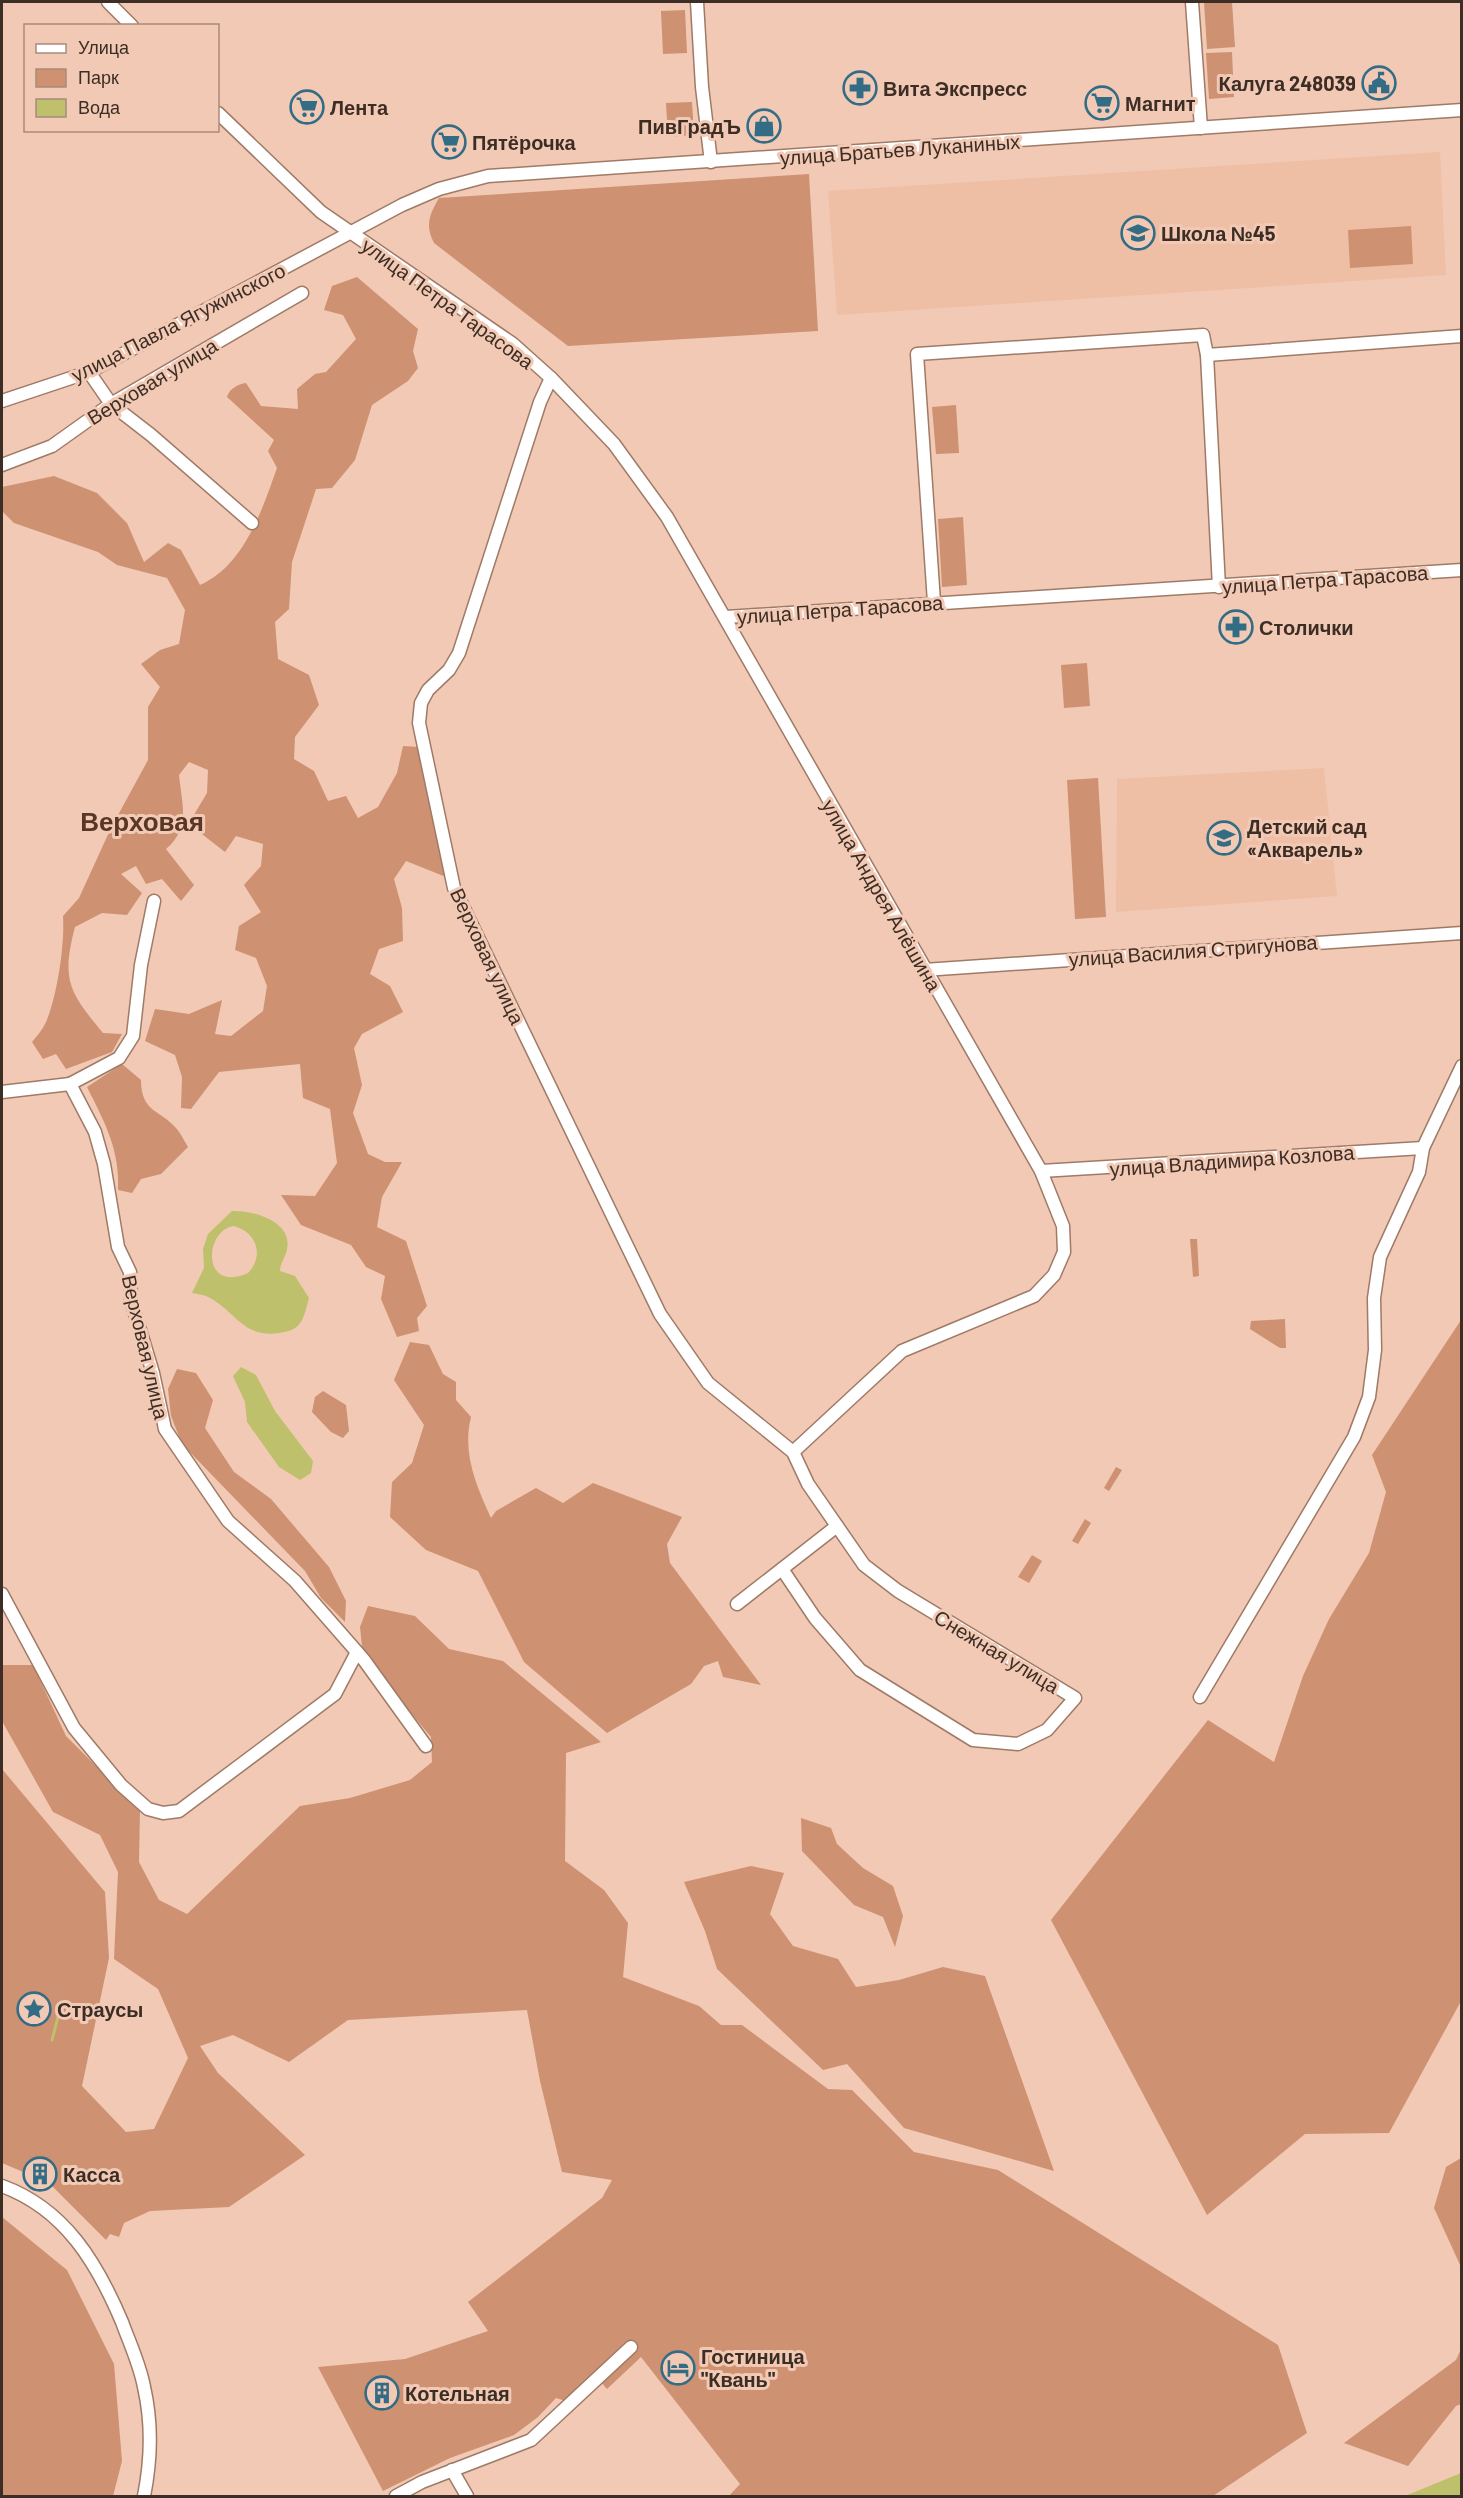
<svg xmlns="http://www.w3.org/2000/svg" width="1463" height="2498" font-family="Barlow,sans-serif">
<rect width="100%" height="100%" fill="#f2c9b4"/>
<g fill="#eebea5">
<polygon points="1440,152 1446,275 837,315 828,191"/>
<polygon points="1324,768 1337,896 1116,912 1117,779"/>
</g>
<g fill="#ce9171">
<polygon points="1204,2 1232,2 1235,47 1207,49"/>
<polygon points="685,10 687,53 663,54 661,11"/>
<polygon points="1232,52 1234,97 1209,99 1206,53"/>
<polygon points="692,102 694,135 668,137 666,103"/>
<path d="M 809,174 L 818,331 L 568,346 L 434,243 C 425,226 429,215 439,198 Z"/>
<polygon points="1411,226 1413,264 1350,268 1348,230"/>
<path d="M 357,277 L 418,329 L 413,351 L 418,368 L 408,381 L 372,405 L 355,460 L 332,488 L 316,489 L 292,562 L 289,609 L 275,622 L 278,659 L 309,675 L 319,705 L 295,737 L 294,759 L 314,771 L 328,801 L 346,796 L 358,818 L 378,807 L 397,773 L 403,746 L 419,747 L 446,877 L 406,861 L 394,879 L 402,908 L 403,941 L 379,949 L 370,974 L 390,986 L 403,1012 L 362,1034 L 354,1048 L 362,1085 L 353,1113 L 368,1154 L 385,1162 L 402,1162 L 382,1197 L 377,1227 L 406,1241 L 427,1306 L 417,1318 L 419,1331 L 397,1337 L 381,1299 L 385,1276 L 366,1267 L 351,1245 L 301,1225 L 281,1195 L 315,1196 L 337,1163 L 330,1109 L 303,1098 L 300,1064 L 219,1072 L 191,1109 L 181,1108 L 182,1077 L 175,1055 L 145,1041 L 155,1009 L 189,1014 L 222,1000 L 215,1034 L 231,1036 L 263,1011 L 267,986 L 256,958 L 235,950 L 239,926 L 261,912 L 244,885 L 261,866 L 263,844 L 236,836 L 225,852 L 198,831 L 192,818 L 207,793 L 208,770 L 189,762 L 179,775 C 182,806 191,827 166,849 L 194,885 L 181,901 L 162,879 L 146,884 L 136,866 L 121,874 L 142,893 L 127,915 L 102,913 L 75,927 C 61,980 69,992 103,1033 L 122,1034 L 112,1052 L 66,1069 L 56,1054 L 43,1059 L 32,1042 C 37,1036 43,1029 46,1022 C 57,997 65,944 63,916 L 79,898 L 111,828 L 148,760 L 148,707 L 160,687 L 141,664 L 160,650 L 179,644 L 185,610 L 167,578 L 117,565 L 98,552 L 14,523 L 2,511 L 2,487 L 54,476 L 97,493 L 127,523 L 144,562 L 168,543 L 181,550 L 200,585 C 244,566 262,510 277,468 L 268,451 L 274,440 L 227,397 C 229,389 238,384 246,383 L 261,406 L 298,409 L 297,389 L 315,374 L 326,372 L 356,339 L 343,315 L 324,310 L 332,286 Z"/>
<polygon points="956,405 959,453 936,454 932,407"/>
<polygon points="963,517 967,585 942,587 938,519"/>
<polygon points="1087,663 1090,706 1064,708 1061,665"/>
<polygon points="1098,778 1106,917 1075,919 1067,780"/>
<path d="M 122,1064 L 141,1080 C 141,1112 160,1110 175,1127 C 180,1132 184,1140 188,1147 L 161,1174 L 141,1179 L 132,1193 L 118,1190 C 120,1150 105,1123 87,1087 Z"/>
<polygon points="1190,1239 1197,1239 1199,1276 1193,1277"/>
<polygon points="1285,1319 1286,1348 1280,1348 1250,1329 1251,1321"/>
<polygon points="1461,1320 1461,2001 1389,2133 1305,2134 1207,2215 1051,1920 1208,1720 1274,1762 1303,1676 1329,1619 1369,1553 1386,1492 1372,1455"/>
<path d="M 410,1342 L 429,1345 L 443,1374 L 456,1382 L 456,1400 L 471,1417 C 462,1453 476,1485 491,1518 L 496,1511 L 536,1488 L 563,1503 L 593,1483 L 682,1517 L 667,1544 L 670,1563 L 761,1685 L 723,1677 L 718,1661 L 704,1666 L 691,1684 L 607,1733 L 524,1662 L 478,1571 L 426,1550 L 390,1517 L 392,1482 L 412,1463 L 424,1425 L 394,1380 Z"/>
<polygon points="177,1369 196,1373 213,1400 205,1428 234,1472 271,1499 329,1567 346,1601 345,1622 321,1598 305,1571 182,1444 171,1416 168,1389"/>
<polygon points="323,1391 346,1405 349,1431 343,1438 331,1432 312,1412 315,1397"/>
<polygon points="1116,1467 1122,1470 1109,1491 1104,1488"/>
<polygon points="1085,1519 1091,1523 1078,1544 1072,1541"/>
<polygon points="1032,1555 1042,1561 1029,1583 1018,1577"/>
<polygon points="368,1606 415,1616 449,1649 503,1661 601,1742 566,1753 565,1861 604,1890 628,1923 623,1977 699,2006 721,2025 742,2025 828,2089 852,2090 914,2152 998,2170 1278,2345 1307,2433 1213,2496 729,2496 740,2484 641,2357 607,2389 595,2375 566,2401 556,2398 538,2417 514,2435 450,2458 383,2491 318,2367 405,2359 488,2331 468,2302 602,2198 612,2180 562,2172 540,2081 527,2010 348,2020 289,2062 233,2035 200,2046 218,2073 305,2155 229,2207 150,2211 124,2223 119,2237 110,2234 106,2240 49,2183 2,2163 2,1769 105,1892 109,1958 82,2086 126,2132 154,2129 188,2058 158,1989 114,1959 118,1872 100,1835 53,1812 2,1721 2,1665 33,1665 66,1736 140,1810 139,1862 159,1900 187,1914 300,1806 350,1798 410,1780 432,1762 431,1737 363,1656 360,1627"/>
<polygon points="801,1818 831,1828 837,1844 863,1868 893,1886 903,1916 895,1947 883,1917 854,1905 802,1851"/>
<polygon points="751,1866 784,1873 770,1914 793,1946 838,1959 856,1987 899,1980 943,1967 985,1976 1054,2171 904,2128 847,2064 823,2070 717,1969 705,1931 684,1882"/>
<polygon points="1461,2158 1461,2267 1434,2208 1446,2167"/>
<polygon points="2,2217 67,2270 114,2364 122,2461 113,2496 2,2496"/>
<polygon points="1461,2349 1461,2404 1456,2406 1408,2466 1344,2443 1456,2360"/>
</g>
<g fill="#bfc06c" fill-rule="evenodd">
<path d="M 232,1211 C 252,1210 293,1221 287,1249 C 286,1257 280,1263 280,1271 L 295,1276 L 309,1298 C 303,1319 303,1330 279,1333 C 243,1338 236,1312 210,1298 C 205,1295 198,1294 192,1293 L 204,1268 L 203,1249 L 208,1234 ZM 234,1226 C 256,1232 265,1255 248,1273 C 201,1294 204,1230 234,1226 Z"/>
<polygon points="241,1367 256,1375 275,1411 313,1461 311,1473 300,1480 279,1467 247,1422 245,1402 233,1376"/>
<polygon points="1461,2473 1461,2496 1405,2496"/>
</g>
<g fill="none" stroke-linecap="round" stroke-linejoin="round">
<polyline stroke="#bfc06c" stroke-width="3" points="52,2040 58,2017"/>
<defs>
<g id="minor">
<polyline points="108,2 132,26"/>
<polyline points="697,2 702,87 711,162"/>
<polyline points="1192,2 1201,128"/>
<polyline points="218,113 321,212 513,344 551,378 614,444 667,517 1041,1171 1063,1226 1064,1252 1054,1275 1034,1296 902,1351 793,1452"/>
<polyline points="1207,355 1462,336"/>
<polyline points="89,372 111,404 151,435 252,523"/>
<polyline points="551,378 540,402 459,653 449,670 428,690 421,703 419,723 454,888 660,1314 708,1383 793,1452 808,1484 864,1565 898,1591 1075,1698 1047,1730 1018,1744 973,1740 860,1670 815,1618 782,1569"/>
<polyline points="2,401 89,372 402,205 439,189 488,176 1462,110"/>
<polyline points="2,465 52,446 111,404 302,293"/>
<polyline points="934,602 917,354 1203,335 1207,355 1219,587"/>
<polyline points="726,617 1462,570"/>
<polyline points="924,970 1462,933"/>
<polyline points="70,1084 119,1058 133,1036 141,965 154,901"/>
<polyline points="2,1092 70,1084 95,1132 104,1164 118,1247 130,1272 131,1300 153,1373 165,1429 228,1521 295,1581 364,1660 426,1746"/>
<polyline points="1041,1171 1423,1148"/>
<polyline points="2,1594 74,1728 121,1785 148,1809 163,1813 179,1811 335,1694 357,1652"/>
<polyline points="737,1604 837,1526"/>
<polyline points="1200,1697 1354,1437 1369,1397 1375,1350 1374,1298 1380,1257 1419,1172 1423,1148 1462,1066"/>
<path d="M 2,2186 C 65,2209 97,2263 122,2322 C 130,2344 140,2365 144,2387 C 152,2422 151,2461 144,2496"/>
<polyline points="452,2470 467,2496"/>
<polyline points="396,2496 422,2482 531,2440 631,2347"/>
</g>
</defs>
<use href="#minor" stroke="#9f7a67" stroke-width="15"/>
<use href="#minor" stroke="#fff" stroke-width="12"/>
</g>
<defs>
<symbol id="civic-ring" viewBox="-11 -11 22 22"><circle r="9.5" fill="#f2c9b4" stroke="#326c85" stroke-width="1.5"/><path d="M-.6-6.5H3V-4.5H.6V-3L4-1V1h2V6H-6V1h2V-1L-.6-3ZM-1.2 2.5V6h2.4V2.5Z" fill="#326c85"/></symbol>
<symbol id="pharmacy-ring" viewBox="-11 -11 22 22"><circle r="9.5" fill="#f2c9b4" stroke="#326c85" stroke-width="1.5"/><path d="M-2-6h4v4h4v4h-4v4h-4v-4h-4v-4h4Z" fill="#326c85"/></symbol>
<symbol id="supermarket-ring" viewBox="-11 -11 22 22"><circle r="9.5" fill="#f2c9b4" stroke="#326c85" stroke-width="1.5"/><path d="M-6-5.5h2.5l.6 2H6L4.5 2H-2.5L-4.4-4H-6ZM-1.5 3.2a1.3 1.3 0 1 0 .1 0ZM3 3.2a1.3 1.3 0 1 0 .1 0Z" fill="#326c85"/></symbol>
<symbol id="shop-ring" viewBox="-11 -11 22 22"><circle r="9.5" fill="#f2c9b4" stroke="#326c85" stroke-width="1.5"/><path d="M-5-2.5h2.3a2.7 3.5 0 0 1 5.4 0H5L5.5 6h-11ZM-1.5-2.5h3a1.5 2.3 0 0 0-3 0Z" fill="#326c85"/></symbol>
<symbol id="school-ring" viewBox="-11 -11 22 22"><circle r="9.5" fill="#f2c9b4" stroke="#326c85" stroke-width="1.5"/><path d="M0-5L7-2L0 1L-7-2ZM-4 1L0 2.5L4 1V4Q0 6-4 4Z" fill="#326c85"/></symbol>
<symbol id="sight-ring" viewBox="-11 -11 22 22"><circle r="9.5" fill="#f2c9b4" stroke="#326c85" stroke-width="1.5"/><path d="M0-6L1.8-2.2L6-1.7L2.9 1.2L3.7 5.4L0 3.3L-3.7 5.4L-2.9 1.2L-6-1.7L-1.8-2.2Z" fill="#326c85"/></symbol>
<symbol id="building-ring" viewBox="-11 -11 22 22"><circle r="9.5" fill="#f2c9b4" stroke="#326c85" stroke-width="1.5"/><path d="M-4-6H4V6H1V3H-1V6H-4ZM-2.5-4.3h1.7v1.8h-1.7ZM.8-4.3h1.7v1.8H.8ZM-2.5-1h1.7V.8h-1.7ZM.8-1h1.7V.8H.8Z" fill="#326c85"/></symbol>
<symbol id="hotel-ring" viewBox="-11 -11 22 22"><circle r="9.5" fill="#f2c9b4" stroke="#326c85" stroke-width="1.5"/><path d="M-6-4.5h1.5V1H6V5H4.5V3h-9V5H-6ZM-4 0a1.8 1.8 0 1 1 3.6 0ZM.5 0V-2.5h3Q6-2.5 6 0Z" fill="#326c85"/></symbol>
</defs>
<g fill-rule="evenodd">
<use href="#civic-ring" x="1360" y="64" width="38" height="38"/>
<use href="#pharmacy-ring" x="841" y="69" width="38" height="38"/>
<use href="#supermarket-ring" x="1083" y="84" width="38" height="38"/>
<use href="#supermarket-ring" x="288" y="88" width="38" height="38"/>
<use href="#shop-ring" x="745" y="107" width="38" height="38"/>
<use href="#supermarket-ring" x="430" y="123" width="38" height="38"/>
<use href="#school-ring" x="1119" y="214" width="38" height="38"/>
<use href="#pharmacy-ring" x="1217" y="608" width="38" height="38"/>
<use href="#school-ring" x="1205" y="819" width="38" height="38"/>
<use href="#sight-ring" x="15" y="1990" width="38" height="38"/>
<use href="#building-ring" x="21" y="2155" width="38" height="38"/>
<use href="#hotel-ring" x="659" y="2349" width="38" height="38"/>
<use href="#building-ring" x="363" y="2374" width="38" height="38"/>
</g>
<g text-anchor="middle" dominant-baseline="central" stroke-width="6" stroke-linejoin="round" paint-order="stroke">
<g font-size="20" font-weight="bold" fill="#3d2e25" stroke="#f2c9b4" text-anchor="start">
<text x="1356" y="83" text-anchor="end">Калуга 248039</text>
<text x="883" y="88">Вита Экспресс</text>
<text x="1125" y="103">Магнит</text>
<text x="330" y="107">Лента</text>
<text x="741" y="126" text-anchor="end">ПивГрадЪ</text>
<text x="472" y="142">Пятёрочка</text>
<text x="1161" y="233">Школа №45</text>
<text x="1259" y="627">Столички</text>
<text x="1247" y="826">Детский сад<tspan x="1247" dy="23">«Акварель»</tspan></text>
<text x="57" y="2009">Страусы</text>
<text x="63" y="2174">Касса</text>
<text x="701" y="2356">Гостиница<tspan x="701" dy="23">"Квань"</tspan></text>
<text x="405" y="2393">Котельная</text>
</g>
<g font-size="20" fill="#3d2e25" stroke="#f2c9b4">
<text transform="translate(900 149) rotate(-4)">улица Братьев Луканиных</text>
<text transform="translate(448 303) rotate(36)">улица Петра Тарасова</text>
<text transform="translate(178 322) rotate(-27)">улица Павла Ягужинского</text>
<text transform="translate(152 381) rotate(-31)">Верховая улица</text>
<text transform="translate(1325 579) rotate(-4)">улица Петра Тарасова</text>
<text transform="translate(840 609) rotate(-4)">улица Петра Тарасова</text>
<text transform="translate(882 895) rotate(60)">улица Андрея Алёшина</text>
<text transform="translate(1193 950) rotate(-4)">улица Василия Стригунова</text>
<text transform="translate(488 956) rotate(65)">Верховая улица</text>
<text transform="translate(1232 1160) rotate(-4)">улица Владимира Козлова</text>
<text transform="translate(146 1347) rotate(77)">Верховая улица</text>
<text transform="translate(997 1651) rotate(31)">Снежная улица</text>
</g>
<g font-size="26" font-weight="bold" fill="#583726" stroke="#f2c9b4">
<text x="142" y="820">Верховая</text>
</g>
</g>
<rect width="1463" height="2498" fill="none" stroke="#3d2e25" stroke-width="6"/>
<rect x="24" y="24" width="195" height="108" fill="#f2c9b4" stroke="#aa8b7b" stroke-width="1.5"/>
<rect x="36" y="44" width="30" height="9" fill="#ffffff" stroke="#aa8b7b" stroke-width="1.5"/>
<text x="78" y="54" font-size="18" fill="#3d2e25">Улица</text>
<rect x="36" y="69" width="30" height="18" fill="#ce9171" stroke="#aa8b7b" stroke-width="1.5"/>
<text x="78" y="84" font-size="18" fill="#3d2e25">Парк</text>
<rect x="36" y="99" width="30" height="18" fill="#bfc06c" stroke="#aa8b7b" stroke-width="1.5"/>
<text x="78" y="114" font-size="18" fill="#3d2e25">Вода</text>
</svg>
